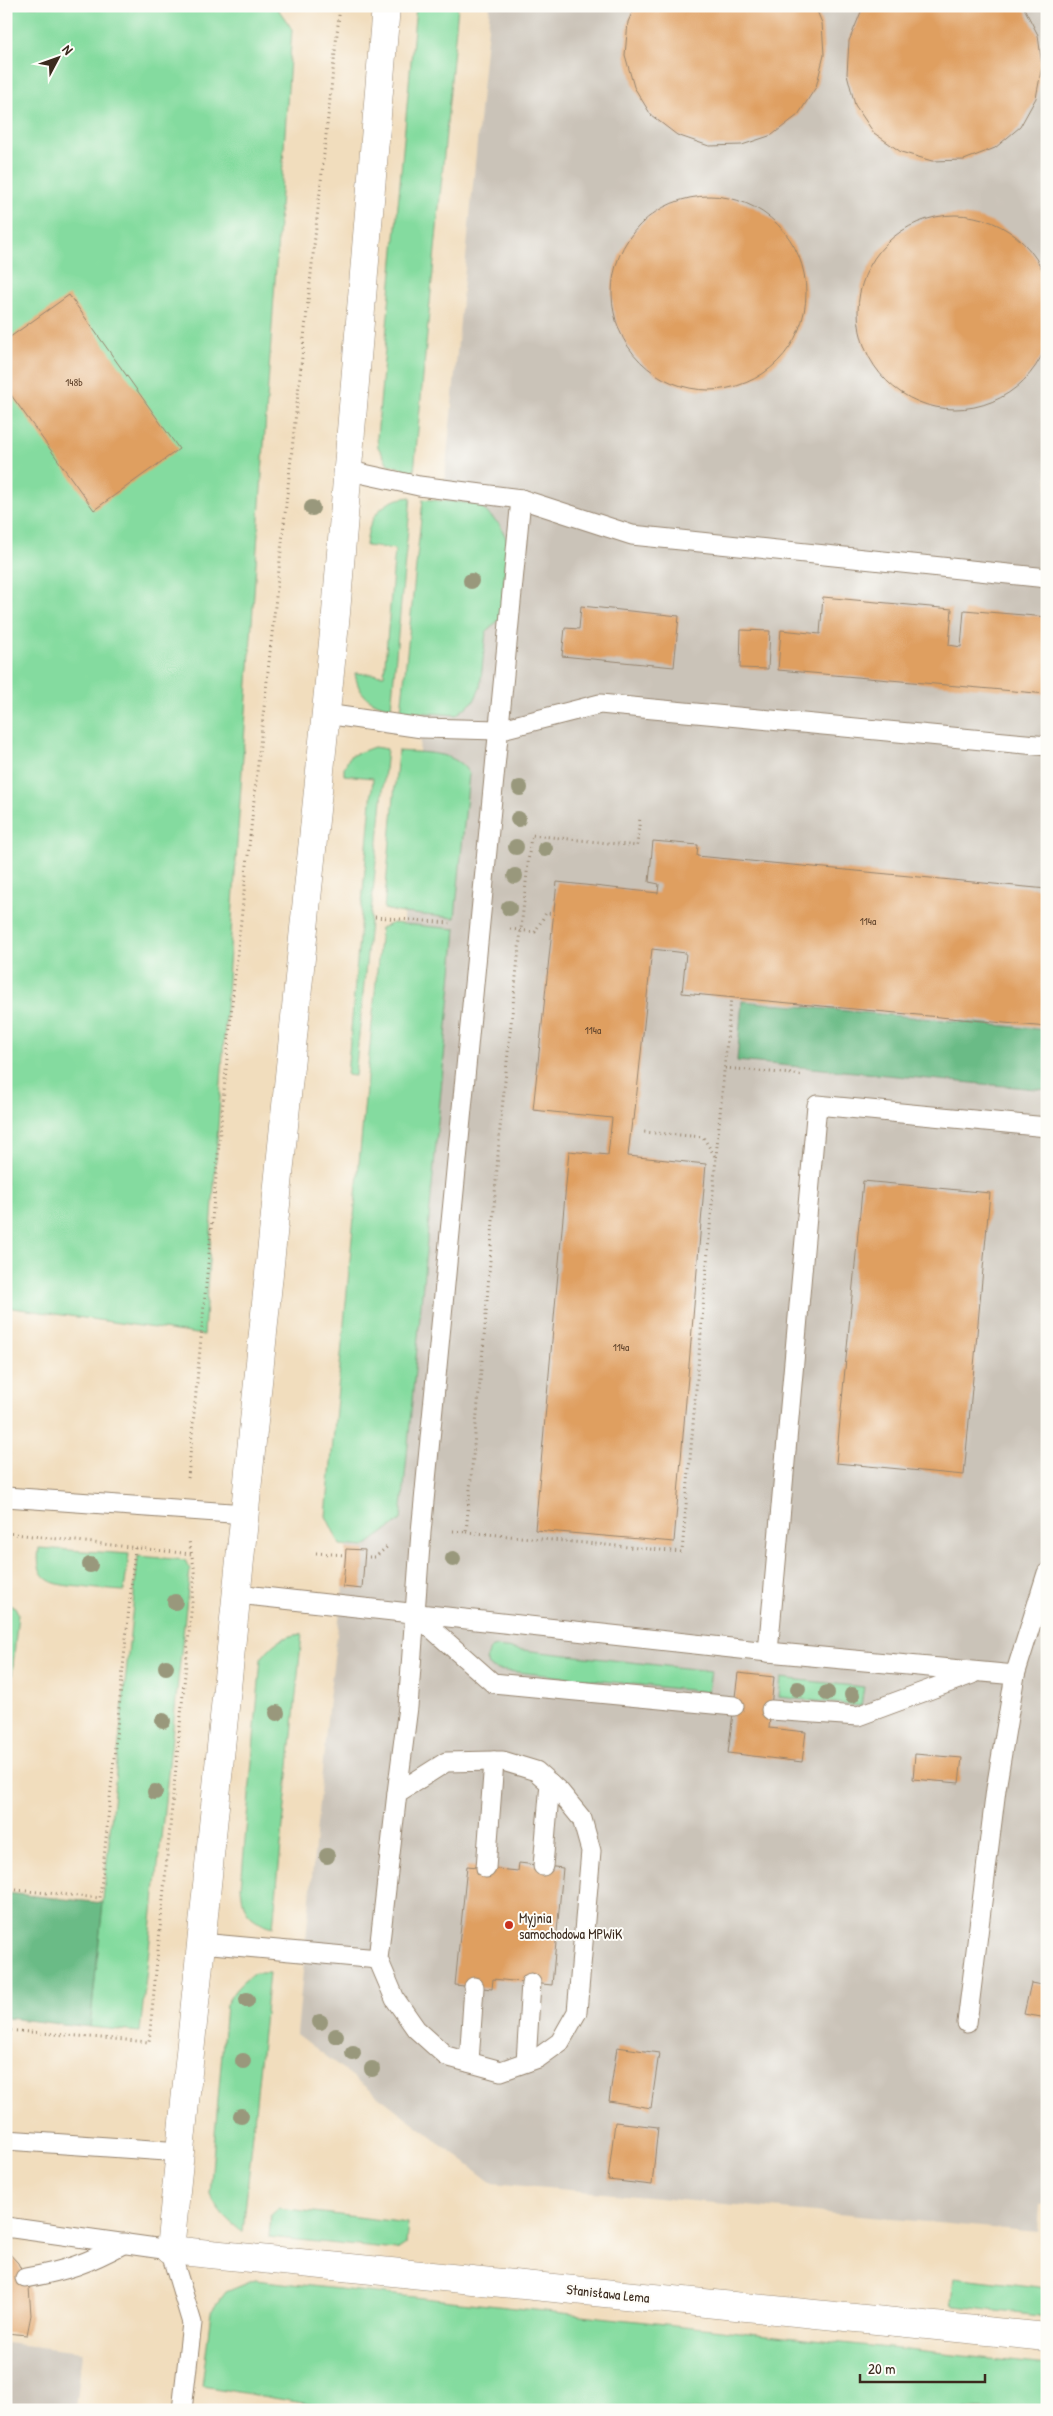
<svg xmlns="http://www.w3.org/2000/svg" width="1053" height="2416" font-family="'Patrick Hand',sans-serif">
<rect width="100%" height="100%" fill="#fdfcf7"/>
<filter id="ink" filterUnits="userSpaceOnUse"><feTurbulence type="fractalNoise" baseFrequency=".02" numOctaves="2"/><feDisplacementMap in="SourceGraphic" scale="10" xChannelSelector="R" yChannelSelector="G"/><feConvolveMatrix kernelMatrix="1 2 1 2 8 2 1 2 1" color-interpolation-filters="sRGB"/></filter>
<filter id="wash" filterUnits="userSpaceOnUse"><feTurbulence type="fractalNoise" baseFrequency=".0096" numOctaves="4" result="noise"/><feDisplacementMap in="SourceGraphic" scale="20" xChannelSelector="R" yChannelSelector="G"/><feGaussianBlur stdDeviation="1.12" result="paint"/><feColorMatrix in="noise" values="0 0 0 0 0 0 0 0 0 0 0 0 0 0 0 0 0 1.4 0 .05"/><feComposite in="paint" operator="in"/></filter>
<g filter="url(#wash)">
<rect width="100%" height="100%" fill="#f1ddbd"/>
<g fill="#cac3b8">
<polygon points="490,6 1047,6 1047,2205 1040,2206 1038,2232 492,2183 297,2034 329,1698 343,1587 403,919"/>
<polygon points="6,2343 82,2352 76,2410 6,2410"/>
</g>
<g fill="#84db9f" stroke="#60825e">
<polygon points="6,6 276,6 292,29 204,1335 6,1307"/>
<polygon points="416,6 458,6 414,472 388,464 378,447 377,437"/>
<path d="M 411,497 L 391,708 C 370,703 358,695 355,673 L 384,675 L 395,549 L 366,546 C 368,518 381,499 411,497 Z"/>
<polygon points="423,499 478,504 500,525 507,540 501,618 486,632 480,688 474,701 456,715 401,711"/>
<polygon points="374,747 387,749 355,1076 347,1075 373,778 344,775 344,768 350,756"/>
<path d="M 398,751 C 421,753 457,750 469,774 L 455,918 L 403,913 L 384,909 Z"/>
<polygon points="393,923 456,929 401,1520 364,1547 340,1545 326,1516 381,928"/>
<path d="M 39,1548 L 129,1554 L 124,1591 C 110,1590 95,1589 81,1587 C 53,1585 34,1582 39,1548 Z"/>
<polygon points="138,1556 185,1560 190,1570 140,2032 90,2027"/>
<polygon points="10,1605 15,1607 18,1613 6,1741 6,1606"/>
<path d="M 302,1634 L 273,1927 C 247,1919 243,1911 241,1886 L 261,1659 C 272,1643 283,1636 302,1634 Z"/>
<polygon points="496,1647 711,1671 708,1692 497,1670 489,1666 486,1660 490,1649"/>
<polygon points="781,1678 864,1687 861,1706 779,1697"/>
<path d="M 255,1973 L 269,1973 L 243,2232 C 227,2221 218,2211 210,2194 L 226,2005 C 233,1991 241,1982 255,1973 Z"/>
<polygon points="279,2208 408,2223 406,2244 397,2250 269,2237 271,2215"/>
<polygon points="954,2277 1047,2288 1047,2317 955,2306 951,2303"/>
<polygon points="255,2280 1047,2365 1047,2410 345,2410 202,2386 211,2312 226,2292"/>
</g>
<g fill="#6bbb86" stroke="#537252">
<polygon points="742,1001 1047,1030 1047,1090 737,1061"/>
<polygon points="6,1893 103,1903 90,2027 6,2018"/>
</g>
<g id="blocks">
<g fill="#df9f61">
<polygon points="635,6 815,6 822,23 824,55 816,87 798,115 772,135 742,145 709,146 677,135 651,115 634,87 625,55 628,22"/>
<polygon points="866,6 1023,6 1038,35 1042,66 1036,98 1020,127 995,148 964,160 932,161 901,152 874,133 855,105 847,74 849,41 861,12"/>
<circle cx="709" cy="293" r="97"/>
<circle cx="955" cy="312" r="97"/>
<polygon points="69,295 179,449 94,510 6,388 6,340"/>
<polygon points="823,597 952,609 949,645 961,647 964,610 1047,617 1047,694 778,670 781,630 820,634"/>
<polygon points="581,606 679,616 674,667 562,656 565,628 579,629"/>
<polygon points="741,630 770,631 768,669 740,668"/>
<polygon points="653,841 698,845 697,856 1047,889 1047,1027 682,993 686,953 652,949 634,1120 632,1120 628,1156 706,1164 674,1542 535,1530 569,1151 608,1155 612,1118 533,1110 557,882 658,893 659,884 649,882"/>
<polygon points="863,1181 990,1193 964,1475 836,1463"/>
<polygon points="346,1549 365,1550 362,1589 343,1587"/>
<polygon points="738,1673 774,1677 769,1728 806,1732 802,1762 728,1753"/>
<polygon points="915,1754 962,1758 959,1783 913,1779"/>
<polygon points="519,1863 563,1868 552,1985 493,1979 492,1989 455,1985 467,1866 518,1871"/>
<polygon points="1031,1983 1047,1986 1047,2018 1024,2014"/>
<polygon points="617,2047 659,2053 651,2108 609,2101"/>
<polygon points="615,2122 658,2127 652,2185 608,2180"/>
<polygon points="6,2250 18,2263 29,2287 31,2315 27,2335 6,2333"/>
</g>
</g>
</g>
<g filter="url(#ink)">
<use href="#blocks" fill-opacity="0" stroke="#96846e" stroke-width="1"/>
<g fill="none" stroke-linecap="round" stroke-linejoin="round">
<defs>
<g id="service">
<polyline points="350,471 419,486 521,499 632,535 1047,578"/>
<polyline points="326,714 422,728 498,730 600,704 1047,746"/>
<polyline points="6,1497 245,1514"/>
<polyline points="237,1594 768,1652 1015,1675 1047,1573"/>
<polyline points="414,1613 493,1683 734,1706"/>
<polyline points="768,1652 817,1105 1047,1127"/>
<polyline points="771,1710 858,1716 972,1674"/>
<polyline points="397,1793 408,1707 421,1532 521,499"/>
<polyline points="543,1866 550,1783"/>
<polyline points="486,1868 494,1761"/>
<polyline points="201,1943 378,1959 397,1793 446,1762 494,1761 503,1761 536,1771 560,1792 582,1819 591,1851 577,2012 560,2042 538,2058 501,2071 446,2056 416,2029 395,1999 378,1959"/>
<polyline points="967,2023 996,1789 1015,1675"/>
<polyline points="469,2062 474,1987"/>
<polyline points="526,2062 531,1983"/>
<polyline points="6,2140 181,2152"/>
<polyline points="6,2227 170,2250 192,2323 182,2410"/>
<path d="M 25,2278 C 66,2271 88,2263 125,2243"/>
</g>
<polyline id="minor" points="386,6 336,613 170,2250 1047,2337"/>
</defs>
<use href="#service" stroke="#96846e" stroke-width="21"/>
<use href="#minor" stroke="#96846e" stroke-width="29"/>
<g stroke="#96846e" stroke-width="3" stroke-dasharray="1 4" stroke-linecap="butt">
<polyline points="375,917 450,923"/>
<polyline points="510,929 535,932 546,913 554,914"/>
<polyline points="725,1068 804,1075"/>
<polyline points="716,1157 731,997"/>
<polyline points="188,1478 233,994 340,6"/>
<polyline points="453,1531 466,1532 485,1327 500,1128 531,835 637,846 640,817"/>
<polyline points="466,1532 682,1552 716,1158 703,1137 643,1132"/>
<polyline points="6,1533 191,1554"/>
<polyline points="316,1553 346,1555"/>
<polyline points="364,1557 375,1557 387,1547"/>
<polyline points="6,1889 100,1898 135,1548"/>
<polyline points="6,2030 149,2042 195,1572 189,1541"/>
</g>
<use href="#service" stroke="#fff" stroke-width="19"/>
<use href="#minor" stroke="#fff" stroke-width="28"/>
</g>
<g fill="#99987b">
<circle cx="312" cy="508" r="8"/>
<circle cx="471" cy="581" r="8"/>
<circle cx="520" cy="788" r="8"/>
<circle cx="518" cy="819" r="8"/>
<circle cx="516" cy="847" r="8"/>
<circle cx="545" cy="849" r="8"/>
<circle cx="515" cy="876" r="8"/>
<circle cx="509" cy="908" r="8"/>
<circle cx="453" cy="1559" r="8"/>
<circle cx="90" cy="1565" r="8"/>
<circle cx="175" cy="1602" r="8"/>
<circle cx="166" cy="1667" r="8"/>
<circle cx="798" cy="1689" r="8"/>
<circle cx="827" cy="1693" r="8"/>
<circle cx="852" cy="1695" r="8"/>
<circle cx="277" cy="1713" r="8"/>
<circle cx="163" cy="1721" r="8"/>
<circle cx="155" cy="1792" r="8"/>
<circle cx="327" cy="1856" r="8"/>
<circle cx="247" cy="2000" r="8"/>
<circle cx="320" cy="2022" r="8"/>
<circle cx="336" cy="2036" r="8"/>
<circle cx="353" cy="2053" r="8"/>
<circle cx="243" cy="2061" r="8"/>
<circle cx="372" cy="2069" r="8"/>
<circle cx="241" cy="2116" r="8"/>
</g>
</g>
<circle fill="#c8321e" stroke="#fdfcf7" stroke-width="2" cx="509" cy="1925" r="5"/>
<g text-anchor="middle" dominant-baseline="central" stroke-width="4" stroke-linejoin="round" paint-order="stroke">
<g font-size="11" fill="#64472f">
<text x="74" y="382">148b</text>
<text x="868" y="921">114a</text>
<text x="593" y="1030">114a</text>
<text x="621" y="1347">114a</text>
</g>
<g font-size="14" fill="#3b2a1e" stroke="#fdfcf7" text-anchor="start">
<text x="519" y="1917">Myjnia<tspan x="519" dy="16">samochodowa MPWiK</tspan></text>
</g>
<g font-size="14" fill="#3b2a1e" stroke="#fdfcf7">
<text transform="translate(608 2293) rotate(6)">Stanisława Lema</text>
</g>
</g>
<rect width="1053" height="2416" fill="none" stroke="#fdfcf7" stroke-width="25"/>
<g transform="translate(58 58) rotate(49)" stroke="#fdfcf7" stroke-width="4" paint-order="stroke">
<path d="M0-4L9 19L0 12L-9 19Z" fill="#3b2a1e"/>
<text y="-8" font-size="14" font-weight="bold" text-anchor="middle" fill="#3b2a1e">N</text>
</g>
<path d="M860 2374v8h125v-8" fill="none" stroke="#3b2a1e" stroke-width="2.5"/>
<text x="868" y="2374" font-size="15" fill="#3b2a1e" stroke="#fdfcf7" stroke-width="4" paint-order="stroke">20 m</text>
</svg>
